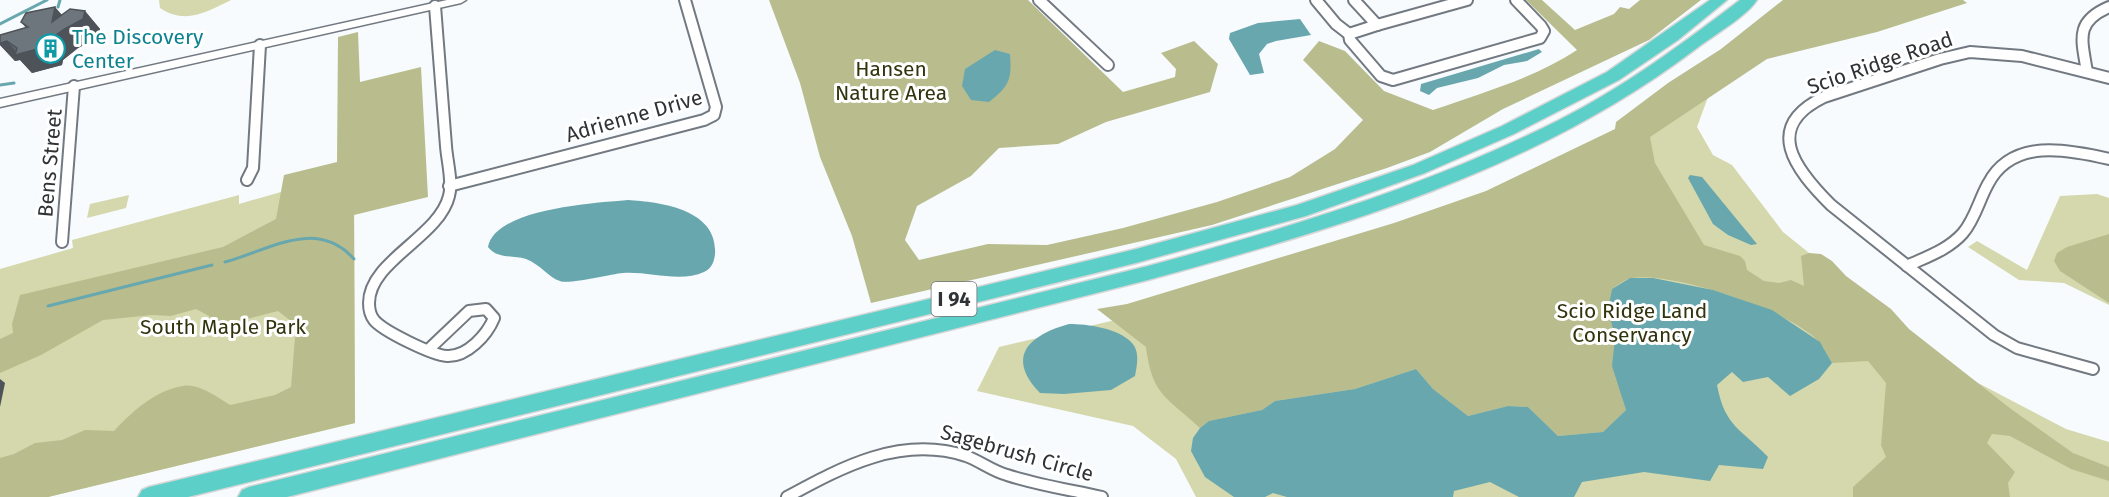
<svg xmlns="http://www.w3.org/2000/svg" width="2109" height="497" font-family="'Fira Sans',sans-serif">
<rect width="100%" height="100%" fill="#f7fbfe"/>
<g fill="#d4d8ac">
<path d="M 159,0 L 231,0 C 207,12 185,25 160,8 Z"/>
<polygon points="1715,78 1697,127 1713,155 1732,165 1783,232 1957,372 2066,429 2109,442 2109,497 1196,497 1176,459 1133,426 977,391 999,347 1245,290 1414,234"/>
<polygon points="354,171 355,423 48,497 0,497 0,269 73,248 72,240 239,195 239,204"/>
<polygon points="2097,194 2109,198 2109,305 2064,283 2019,280 1968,247 1977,241 2027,270 2060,196"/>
<polygon points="129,195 126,208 87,218 90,204"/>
</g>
<g fill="#b9bd8d">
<path d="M 769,0 L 1028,0 L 1123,92 L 1175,77 L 1176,69 L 1161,53 L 1194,41 L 1218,64 L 1210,92 L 1106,122 L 1058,144 L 999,148 L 971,176 L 917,206 L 905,240 L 919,260 L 988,244 L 1047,245 L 1123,228 L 1217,202 L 1290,177 L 1335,149 L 1363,120 L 1303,60 L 1319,41 L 1345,51 L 1384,91 L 1433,110 C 1481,93 1535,78 1577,50 L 1526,0 L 1542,0 L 1575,30 L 1614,14 L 1620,7 L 1629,9 L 1640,0 L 1701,0 L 1649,40 L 1503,109 L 1430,152 L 1387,168 L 1212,225 L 871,303 L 852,236 L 820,157 L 800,83 Z"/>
<path d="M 1783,0 L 1963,0 L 1967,3 L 1877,32 L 1767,59 L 1650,137 L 1655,163 L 1704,245 L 1740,256 L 1745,261 L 1747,270 L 1764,281 L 1779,283 L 1791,280 L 1804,286 L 1801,256 L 1809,253 L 1821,254 L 1832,261 L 1846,276 L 1891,309 L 1909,329 L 2011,409 L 2073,453 L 2109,467 L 2109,481 L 2071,469 L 2010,436 L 1992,434 L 1987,443 L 2015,472 L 2008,483 L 2010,497 L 1853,497 L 1853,487 L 1886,457 L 1881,445 L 1886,383 L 1868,361 L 1832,363 C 1828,357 1825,349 1820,343 C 1795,312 1672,271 1632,278 C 1625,279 1618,285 1612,289 L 1608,309 L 1615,338 L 1613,366 L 1626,410 L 1603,432 L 1558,436 L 1528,407 L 1508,406 L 1468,416 L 1433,389 L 1416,369 L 1355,389 L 1275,401 L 1262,410 L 1209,421 L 1200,428 C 1167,397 1152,396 1146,347 L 1097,309 L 1127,304 L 1394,223 L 1486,191 L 1615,129 L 1616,122 L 1668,83 L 1721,49 Z"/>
<path d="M 358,32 L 360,82 L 421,67 L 428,197 L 354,215 L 355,423 L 48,497 L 0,497 L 0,458 L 14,454 L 35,443 L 62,440 L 85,430 L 114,431 C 133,411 154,391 183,386 C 198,383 217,397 230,405 L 275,395 L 291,387 L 296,325 L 278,311 L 213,328 L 209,316 L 196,309 L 171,316 L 152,315 L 103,320 L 41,355 L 0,373 L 0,339 L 13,333 L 12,324 L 20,295 L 223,247 L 276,219 L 284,175 L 337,162 L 338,37 Z"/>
<polygon points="2109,234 2109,303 2060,271 2054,261 2057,253 2067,247"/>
</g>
<g fill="#68a7ae">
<polygon points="1300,19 1311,35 1276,41 1267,44 1259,54 1264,73 1250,75 1229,39 1230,33 1258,23"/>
<polygon points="1539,49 1542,52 1527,61 1504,65 1478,78 1437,88 1429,95 1420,91 1421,84"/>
<path d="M 995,50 L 1010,54 C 1012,80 1009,86 989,102 L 971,100 L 962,86 L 965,69 Z"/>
<polygon points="1690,175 1702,177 1757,244 1751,245 1728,235 1713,224 1688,178"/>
<path d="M 628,200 C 660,202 718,209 715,254 C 714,262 712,268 704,272 C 680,283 648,271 623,273 C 610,274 569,285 560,281 C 549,278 540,264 526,259 C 513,255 497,259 488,247 C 495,208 597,203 628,200 Z"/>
<path d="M 1630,278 L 1653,278 L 1713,290 L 1772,310 L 1820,342 L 1832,363 L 1819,379 L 1790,396 L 1768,377 L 1743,382 L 1732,372 L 1717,385 C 1725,428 1742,429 1768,457 L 1763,469 L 1719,465 L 1710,481 L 1644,472 L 1582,482 L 1574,497 L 1519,497 L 1490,482 L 1454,491 L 1453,497 L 1287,497 L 1273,493 L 1265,497 L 1234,497 L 1205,477 L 1191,451 L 1193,438 L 1200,428 L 1209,421 L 1262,410 L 1275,401 L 1355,389 L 1416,369 L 1433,389 L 1468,416 L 1508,406 L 1528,407 L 1558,436 L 1603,432 L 1626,410 L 1612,366 L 1615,338 L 1608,309 L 1612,289 Z"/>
<path d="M 1069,324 C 1087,324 1119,328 1132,343 C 1140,352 1137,365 1135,376 L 1111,390 L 1064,394 L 1040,393 C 1005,357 1029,335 1069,324 Z"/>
</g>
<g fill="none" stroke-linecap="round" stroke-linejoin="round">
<g stroke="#68a7ae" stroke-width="3">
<polyline points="58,7 60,0"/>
<polyline points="0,24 47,0"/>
<polyline points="0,85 14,83"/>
<path d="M 225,262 C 270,250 316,217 354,259"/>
<polyline points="48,306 212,265"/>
</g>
<defs>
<g id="minor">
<polyline points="1039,0 1108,65"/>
<polyline points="1316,0 1336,24 1349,34"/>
<polyline points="1354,0 1377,25 1349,34 1350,40 1381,76 1393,80 1540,38 1544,31 1541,26 1516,0"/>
<polyline points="1377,25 1467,0"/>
<path d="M 2087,72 C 2082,40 2074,22 2109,7"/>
<polyline points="247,180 253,168 260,45"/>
<polyline points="449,186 704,120 714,115 716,107 685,0"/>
<polyline points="62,242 74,86"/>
<path d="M 1907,266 C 1926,257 1948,250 1963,233 C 1975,219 1979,200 1988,184 C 2012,138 2067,149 2109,159"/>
<path d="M 429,349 L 469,311 L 486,309 L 494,318 C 487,335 467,357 447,356 C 432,355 383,331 374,320 C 370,315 369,308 369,303 C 369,261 439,237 449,196 C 453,182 447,161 446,146 C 442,100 439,53 435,6"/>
<path d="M 2093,369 L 2017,348 L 1994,335 L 1831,205 C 1795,169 1762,127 1824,97 L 1940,59 L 1970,52 L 2022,56 L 2109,78"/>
<path d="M 787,497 C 842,467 901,435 966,456 C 980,461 992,471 1007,475 C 1038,485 1071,490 1102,497"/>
</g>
<polygon id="tertiary" points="447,0 466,0 461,3 0,107 0,99"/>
<g id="motorway">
<polygon points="1710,0 1727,0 1678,40 1619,80 1514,134 1425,173 1306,216 1136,263 188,497 138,497 142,490 149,487 1136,249 1297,205 1413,165 1502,126 1607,72"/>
<path d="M 1740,0 L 1757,0 C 1746,17 1714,35 1697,48 C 1537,170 1339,228 1148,280 L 287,497 L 238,497 L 242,490 L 249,487 L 1148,266 C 1289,228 1428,186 1559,120 C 1624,87 1682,44 1740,0 Z"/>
</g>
</defs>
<use href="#minor" stroke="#727981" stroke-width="14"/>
<use href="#tertiary" stroke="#727981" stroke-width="3"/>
<use href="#motorway" stroke="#d6d6d7" stroke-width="3"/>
<use href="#minor" stroke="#fff" stroke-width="10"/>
<use href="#tertiary" fill="#fff" fill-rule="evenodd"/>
<use href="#motorway" fill="#5cd0c8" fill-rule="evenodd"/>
</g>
<polygon fill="#5f656c" points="85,11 100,29 99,37 78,48 63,60 62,65 32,73 20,60 15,61 0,45 0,35 26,28 21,22"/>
<g fill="#4d5358">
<polygon points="55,7 71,25 85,11 100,29 99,37 78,48 63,60 62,65 32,73 20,60 15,61 0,45 0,43 7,41 18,54 52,22"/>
<polygon points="0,379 5,383 0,407"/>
</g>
<polygon fill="#6e767d" stroke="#4d5358" stroke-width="1.5" points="55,7 52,22 70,9 85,11 83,19 63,30 47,42 45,47 15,55 17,48 7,41 0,43 0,35 28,27 21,22 26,13"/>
<defs>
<symbol id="building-ring" viewBox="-11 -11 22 22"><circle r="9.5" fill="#fff" stroke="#0f9aa8" stroke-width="1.5"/><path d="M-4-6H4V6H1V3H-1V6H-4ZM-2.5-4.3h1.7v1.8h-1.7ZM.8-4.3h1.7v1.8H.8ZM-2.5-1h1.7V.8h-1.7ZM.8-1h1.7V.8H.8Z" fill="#0f9aa8"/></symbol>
</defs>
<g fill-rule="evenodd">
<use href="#building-ring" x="34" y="32" width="33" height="33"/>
</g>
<g text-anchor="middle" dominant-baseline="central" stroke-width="6" stroke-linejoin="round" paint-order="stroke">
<rect fill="#fff" stroke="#6e7072" stroke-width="1.5" x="931.5" y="282" width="45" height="34" rx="4.5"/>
<g font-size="20" font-weight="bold" fill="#303336">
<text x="954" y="299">I 94</text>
</g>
<g font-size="21" fill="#0d838f" stroke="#fff" text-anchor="start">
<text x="72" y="37">The Discovery<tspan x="72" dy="24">Center</tspan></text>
</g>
<g font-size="21" fill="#303336" stroke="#fff">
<text transform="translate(1880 63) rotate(-19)">Scio Ridge Road</text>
<text transform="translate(634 116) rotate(-16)">Adrienne Drive</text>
<text transform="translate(50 163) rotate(-85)">Bens Street</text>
<text transform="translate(1017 453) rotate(16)">Sagebrush Circle</text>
</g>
<g font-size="21" fill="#32340d" stroke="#fff">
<text x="891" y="69">Hansen<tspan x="891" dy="24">Nature Area</tspan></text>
<text x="1632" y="311">Scio Ridge Land<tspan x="1632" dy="24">Conservancy</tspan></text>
<text x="223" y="327">South Maple Park</text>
</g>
</g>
</svg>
